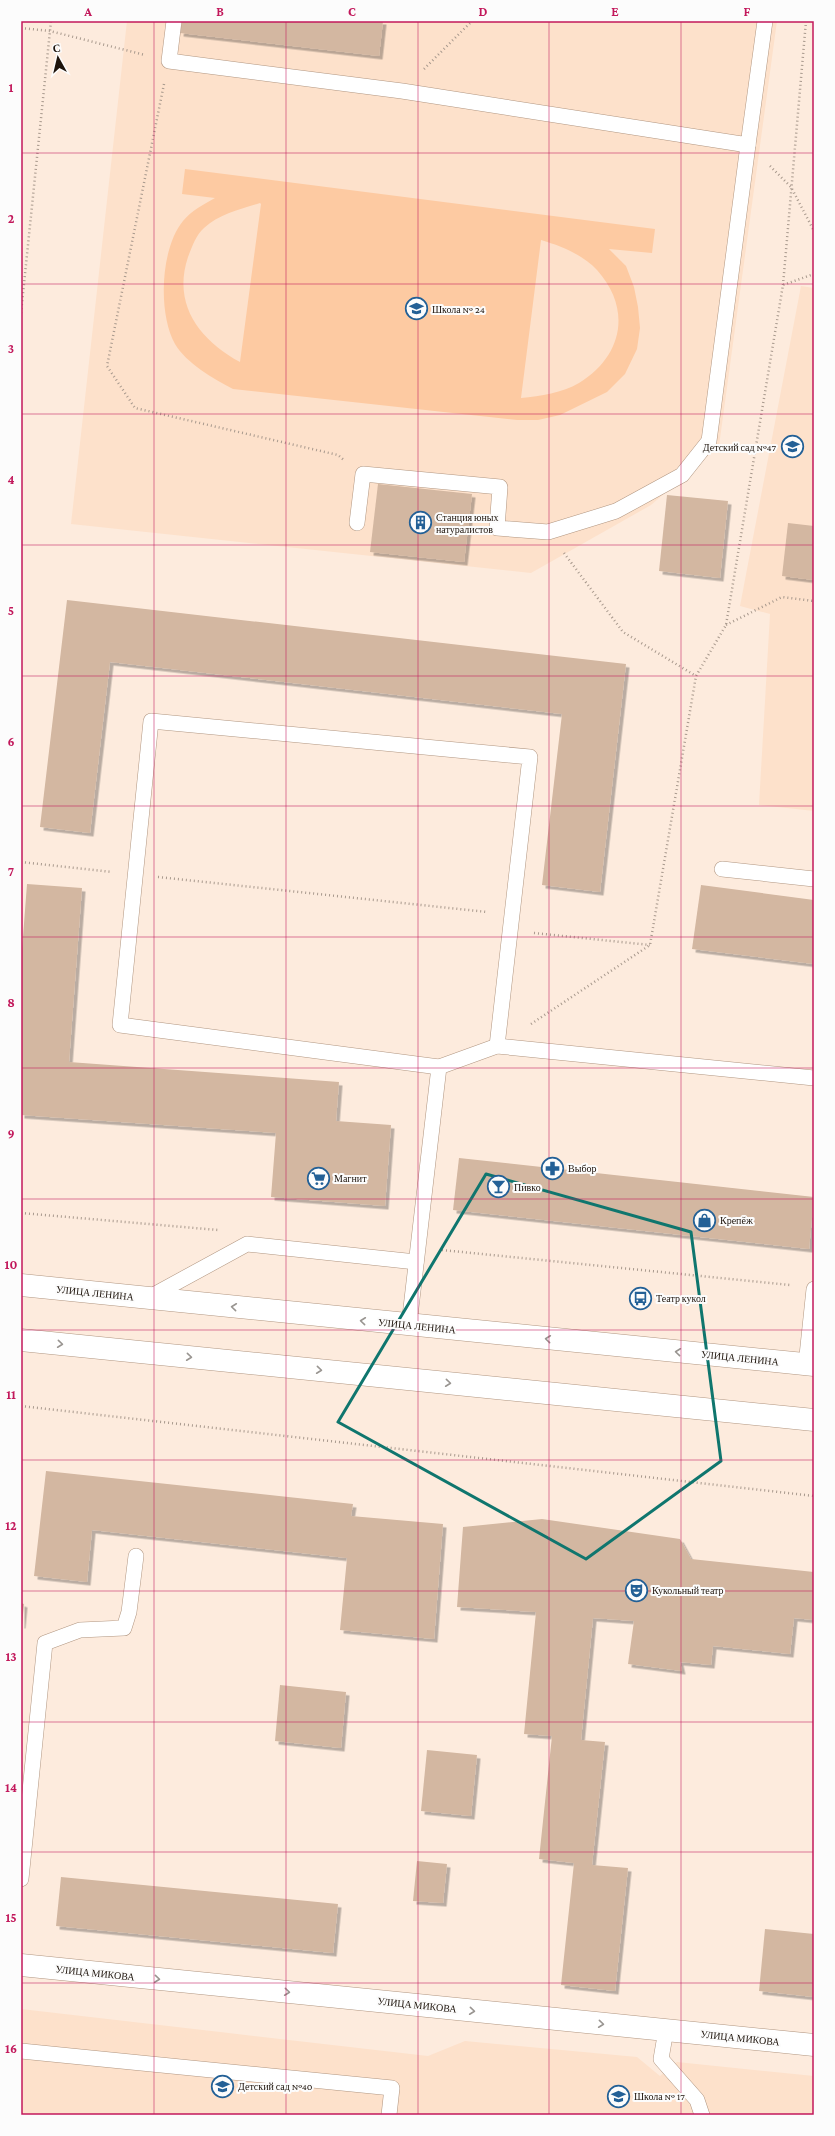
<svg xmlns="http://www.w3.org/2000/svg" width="835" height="2136" font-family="'Crimson Pro',serif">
<defs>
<filter id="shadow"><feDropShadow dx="3.5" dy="3.5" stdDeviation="0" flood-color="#0004"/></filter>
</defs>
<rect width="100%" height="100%" fill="#fdebdd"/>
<g fill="#fde1cb">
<polygon points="127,21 777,21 719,446 651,505 531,573 71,524"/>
<polygon points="801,286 814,288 814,811 759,805 770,614 740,606"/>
<polygon points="21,2009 428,2056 465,2041 637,2057 660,2076 677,2062 814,2076 814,2115 21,2115"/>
</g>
<path fill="#fdcaa2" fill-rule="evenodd" d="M 185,169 L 655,229 L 652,253 L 609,249 L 626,266 L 634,287 L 638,307 L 640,328 L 637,349 L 625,374 L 607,392 L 560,415 L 538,420 L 517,420 L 233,389 C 214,379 186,363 175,344 C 158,314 160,249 183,221 C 192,210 203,205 215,198 L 182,194 ZM 260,203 L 261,204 L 240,362 C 200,340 172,305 188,257 C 192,247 196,235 204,228 C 219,214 241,209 260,203 ZM 541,240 C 561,246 582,254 597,270 C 632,309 623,356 579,383 C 562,393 541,396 521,398 Z"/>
<g fill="#d3b7a1" filter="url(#shadow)">
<polygon points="182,21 383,21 379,56 180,33"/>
<polygon points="378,484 472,494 464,562 370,552"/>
<polygon points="667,495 728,501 720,578 659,571"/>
<polygon points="788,523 814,526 814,580 782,576"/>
<polygon points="67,600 626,664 600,892 542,885 562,714 110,662 90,833 40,827"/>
<polygon points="27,884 82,888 69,1062 339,1082 336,1121 391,1125 385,1206 271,1197 276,1133 21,1115 21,963"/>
<polygon points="701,885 814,900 814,964 692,949"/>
<polygon points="459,1158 814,1197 809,1249 453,1210"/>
<polygon points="46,1471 353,1504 351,1516 443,1524 434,1639 340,1630 347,1558 92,1530 87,1582 34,1576"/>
<polygon points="542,1519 680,1539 691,1559 814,1572 814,1620 794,1618 790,1654 713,1646 711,1665 680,1662 682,1671 628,1664 634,1621 593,1618 581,1740 605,1742 592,1865 628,1868 615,1991 561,1985 574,1863 539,1859 552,1736 524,1734 536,1612 457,1607 463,1527"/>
<polygon points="21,1603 24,1604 22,1625 21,1625"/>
<polygon points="280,1685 346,1692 341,1748 275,1741"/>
<polygon points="427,1750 477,1755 471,1816 421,1811"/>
<polygon points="417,1861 447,1864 443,1903 413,1901"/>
<polygon points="61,1877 338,1904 333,1953 56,1926"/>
<polygon points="765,1929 814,1934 814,1997 759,1991"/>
</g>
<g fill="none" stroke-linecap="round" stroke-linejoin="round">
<defs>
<g id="lane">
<polyline points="174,21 169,61 402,91 748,145 765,21"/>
<polyline points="357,523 363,474 500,487 497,528 548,532 616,511 682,475 709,441 748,145"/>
<polyline points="722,869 814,879"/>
<polyline points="439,1067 120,1025 151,721 530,757 497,1046"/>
<polyline points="148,1298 247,1244 416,1262"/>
<polyline points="409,1325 439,1067 497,1046 814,1078"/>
<polyline points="806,1365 814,1289"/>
<polyline points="21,1879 45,1643 80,1630 124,1628 129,1612 136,1556"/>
<polyline points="666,2030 661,2059 697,2100 702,2115"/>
<polyline points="21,2051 392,2088 389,2115"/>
</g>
<polyline id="street" points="21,1965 814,2045"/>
<g id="secondary">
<polyline points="21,1285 814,1365"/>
<polyline points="21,1340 814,1420"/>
</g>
</defs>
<use href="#lane" stroke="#b19681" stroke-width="16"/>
<use href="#street" stroke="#b19681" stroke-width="23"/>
<use href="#secondary" stroke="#b19681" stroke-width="23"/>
<g stroke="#a8998d" stroke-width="2.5" stroke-dasharray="1 3" stroke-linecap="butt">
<polyline points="21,28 50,31 145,55"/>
<polyline points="424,69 472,21"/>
<polyline points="164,84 107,366 135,408 338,455 345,461"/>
<polyline points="770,166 791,187 814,231"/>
<polyline points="783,285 806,21"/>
<polyline points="21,313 51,21"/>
<polyline points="564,553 623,632 696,676"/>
<polyline points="726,625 782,597 814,601"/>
<polyline points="21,862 112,872"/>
<polyline points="158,877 487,912"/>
<polyline points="534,933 650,945"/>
<polyline points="531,1024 650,945 696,676 726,625 783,285 814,274"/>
<polyline points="21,1213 218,1230"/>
<polyline points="442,1250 790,1285"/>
<polyline points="21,1406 814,1496"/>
</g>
<use href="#lane" stroke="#fff" stroke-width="15"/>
<use href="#street" stroke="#fff" stroke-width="22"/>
<use href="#secondary" stroke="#fff" stroke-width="22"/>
</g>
<defs><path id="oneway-chevron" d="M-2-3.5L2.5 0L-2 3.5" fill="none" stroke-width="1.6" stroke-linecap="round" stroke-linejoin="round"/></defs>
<g stroke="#999591">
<use href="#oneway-chevron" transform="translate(234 1307) rotate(-174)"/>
<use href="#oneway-chevron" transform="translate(363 1321) rotate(-174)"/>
<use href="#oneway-chevron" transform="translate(548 1339) rotate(-174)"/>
<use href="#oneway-chevron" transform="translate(60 1344) rotate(6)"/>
<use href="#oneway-chevron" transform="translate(678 1352) rotate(-174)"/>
<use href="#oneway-chevron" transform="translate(189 1357) rotate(6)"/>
<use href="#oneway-chevron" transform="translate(319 1370) rotate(6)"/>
<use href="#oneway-chevron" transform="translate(448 1383) rotate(6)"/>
<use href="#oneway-chevron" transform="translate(157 1979) rotate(6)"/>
<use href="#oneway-chevron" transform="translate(287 1992) rotate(6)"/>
<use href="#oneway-chevron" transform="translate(472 2011) rotate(6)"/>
<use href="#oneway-chevron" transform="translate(601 2024) rotate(6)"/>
</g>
<path fill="none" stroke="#0f766e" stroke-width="3" stroke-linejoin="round" d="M 486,1174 L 691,1232 L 721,1461 L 586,1559 L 338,1422 Z"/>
<path fill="none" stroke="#c2185b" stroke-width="1" stroke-opacity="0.55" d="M 154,21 L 154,2115M 286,21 L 286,2115M 418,21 L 418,2115M 549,21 L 549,2115M 681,21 L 681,2115M 21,153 L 814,153M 21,284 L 814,284M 21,414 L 814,414M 21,545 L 814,545M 21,676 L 814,676M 21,806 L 814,806M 21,937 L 814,937M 21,1068 L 814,1068M 21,1199 L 814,1199M 21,1330 L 814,1330M 21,1460 L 814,1460M 21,1591 L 814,1591M 21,1722 L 814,1722M 21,1852 L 814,1852M 21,1983 L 814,1983"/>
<defs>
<symbol id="school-ring" viewBox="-11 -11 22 22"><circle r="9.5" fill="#fcfcfc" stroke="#236096" stroke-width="1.5"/><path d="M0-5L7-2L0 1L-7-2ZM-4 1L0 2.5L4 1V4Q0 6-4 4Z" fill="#236096"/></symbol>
<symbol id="building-ring" viewBox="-11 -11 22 22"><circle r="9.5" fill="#fcfcfc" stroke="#236096" stroke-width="1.5"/><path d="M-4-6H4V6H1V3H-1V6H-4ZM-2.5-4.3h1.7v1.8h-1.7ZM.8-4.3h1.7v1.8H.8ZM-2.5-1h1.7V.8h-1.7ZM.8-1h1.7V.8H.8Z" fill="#236096"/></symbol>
<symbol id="pharmacy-ring" viewBox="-11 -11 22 22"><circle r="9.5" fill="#fcfcfc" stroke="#236096" stroke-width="1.5"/><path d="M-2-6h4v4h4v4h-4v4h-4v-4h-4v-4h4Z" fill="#236096"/></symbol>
<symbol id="supermarket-ring" viewBox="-11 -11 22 22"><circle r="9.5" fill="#fcfcfc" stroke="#236096" stroke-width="1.5"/><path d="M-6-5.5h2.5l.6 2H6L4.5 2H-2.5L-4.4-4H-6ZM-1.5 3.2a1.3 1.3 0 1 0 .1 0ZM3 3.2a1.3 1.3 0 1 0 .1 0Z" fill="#236096"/></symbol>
<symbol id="bar-ring" viewBox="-11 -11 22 22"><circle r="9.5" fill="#fcfcfc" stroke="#236096" stroke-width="1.5"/><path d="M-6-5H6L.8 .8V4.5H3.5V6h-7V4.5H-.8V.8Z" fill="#236096"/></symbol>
<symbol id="shop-ring" viewBox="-11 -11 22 22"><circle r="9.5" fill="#fcfcfc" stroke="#236096" stroke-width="1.5"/><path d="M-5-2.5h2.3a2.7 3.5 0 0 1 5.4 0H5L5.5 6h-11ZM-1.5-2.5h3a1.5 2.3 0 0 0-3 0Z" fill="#236096"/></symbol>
<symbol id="bus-ring" viewBox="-11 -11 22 22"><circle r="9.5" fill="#fcfcfc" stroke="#236096" stroke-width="1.5"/><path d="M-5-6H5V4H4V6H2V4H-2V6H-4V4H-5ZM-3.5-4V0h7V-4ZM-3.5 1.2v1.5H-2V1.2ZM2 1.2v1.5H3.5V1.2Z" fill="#236096"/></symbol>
<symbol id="theatre-ring" viewBox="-11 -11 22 22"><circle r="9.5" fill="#fcfcfc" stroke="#236096" stroke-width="1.5"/><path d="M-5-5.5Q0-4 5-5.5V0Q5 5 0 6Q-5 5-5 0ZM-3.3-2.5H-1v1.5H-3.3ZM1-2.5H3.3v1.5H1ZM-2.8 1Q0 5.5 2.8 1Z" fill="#236096"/></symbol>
</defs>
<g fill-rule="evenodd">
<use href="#school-ring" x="404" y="296" width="25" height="25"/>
<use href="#school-ring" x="780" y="434" width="25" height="25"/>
<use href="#building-ring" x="408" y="510" width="25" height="25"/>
<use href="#pharmacy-ring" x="540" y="1156" width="25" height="25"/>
<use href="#supermarket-ring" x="306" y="1166" width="25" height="25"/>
<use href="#bar-ring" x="486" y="1174" width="25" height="25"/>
<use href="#shop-ring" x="692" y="1208" width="25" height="25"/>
<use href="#bus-ring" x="628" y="1286" width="25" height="25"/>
<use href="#theatre-ring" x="624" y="1578" width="25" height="25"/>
<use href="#school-ring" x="210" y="2074" width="25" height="25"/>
<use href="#school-ring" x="606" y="2084" width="25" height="25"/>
</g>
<g text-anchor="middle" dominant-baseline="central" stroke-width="4" stroke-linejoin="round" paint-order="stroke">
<g font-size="10" fill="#1d130b" stroke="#fcfcfc" text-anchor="start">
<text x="432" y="309">Школа № 24</text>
<text x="776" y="447" text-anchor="end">Детский сад №47</text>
<text x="436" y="517">Станция юных<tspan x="436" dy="12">натуралистов</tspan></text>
<text x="568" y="1168">Выбор</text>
<text x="334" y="1178">Магнит</text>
<text x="514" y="1187">Пивко</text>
<text x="720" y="1220">Крепёж</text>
<text x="656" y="1298">Театр кукол</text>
<text x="652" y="1590">Кукольный театр</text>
<text x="238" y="2086">Детский сад №40</text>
<text x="634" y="2096">Школа № 17</text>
</g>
<g font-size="10" fill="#1d130b" stroke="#fcfcfc">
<text transform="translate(95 1293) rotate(6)">УЛИЦА ЛЕНИНА</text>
<text transform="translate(417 1326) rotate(6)">УЛИЦА ЛЕНИНА</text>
<text transform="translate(740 1358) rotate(6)">УЛИЦА ЛЕНИНА</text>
<text transform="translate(95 1973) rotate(6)">УЛИЦА МИКОВА</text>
<text transform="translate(417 2005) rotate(6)">УЛИЦА МИКОВА</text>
<text transform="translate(740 2038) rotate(6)">УЛИЦА МИКОВА</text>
</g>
</g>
<rect width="835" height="2136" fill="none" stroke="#fcfcfc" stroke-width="44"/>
<g transform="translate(58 58) rotate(352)" stroke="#fcfcfc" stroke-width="3" paint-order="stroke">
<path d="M0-3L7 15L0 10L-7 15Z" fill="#1d130b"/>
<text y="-6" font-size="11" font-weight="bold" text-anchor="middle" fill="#1d130b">С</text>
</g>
<rect x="22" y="22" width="791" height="2092" fill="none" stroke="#c2185b" stroke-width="1.5"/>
<g font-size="13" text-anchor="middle" font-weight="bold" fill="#c2185b">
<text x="88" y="16">A</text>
<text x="220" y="16">B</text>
<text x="352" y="16">C</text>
<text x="483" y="16">D</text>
<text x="615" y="16">E</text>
<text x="747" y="16">F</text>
<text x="11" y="92">1</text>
<text x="11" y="223">2</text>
<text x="11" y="353">3</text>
<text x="11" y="484">4</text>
<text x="11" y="615">5</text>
<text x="11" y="746">6</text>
<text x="11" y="876">7</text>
<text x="11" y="1007">8</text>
<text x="11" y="1138">9</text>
<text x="11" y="1269">10</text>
<text x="11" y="1399">11</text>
<text x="11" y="1530">12</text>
<text x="11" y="1661">13</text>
<text x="11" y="1792">14</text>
<text x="11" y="1922">15</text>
<text x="11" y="2053">16</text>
</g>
</svg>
